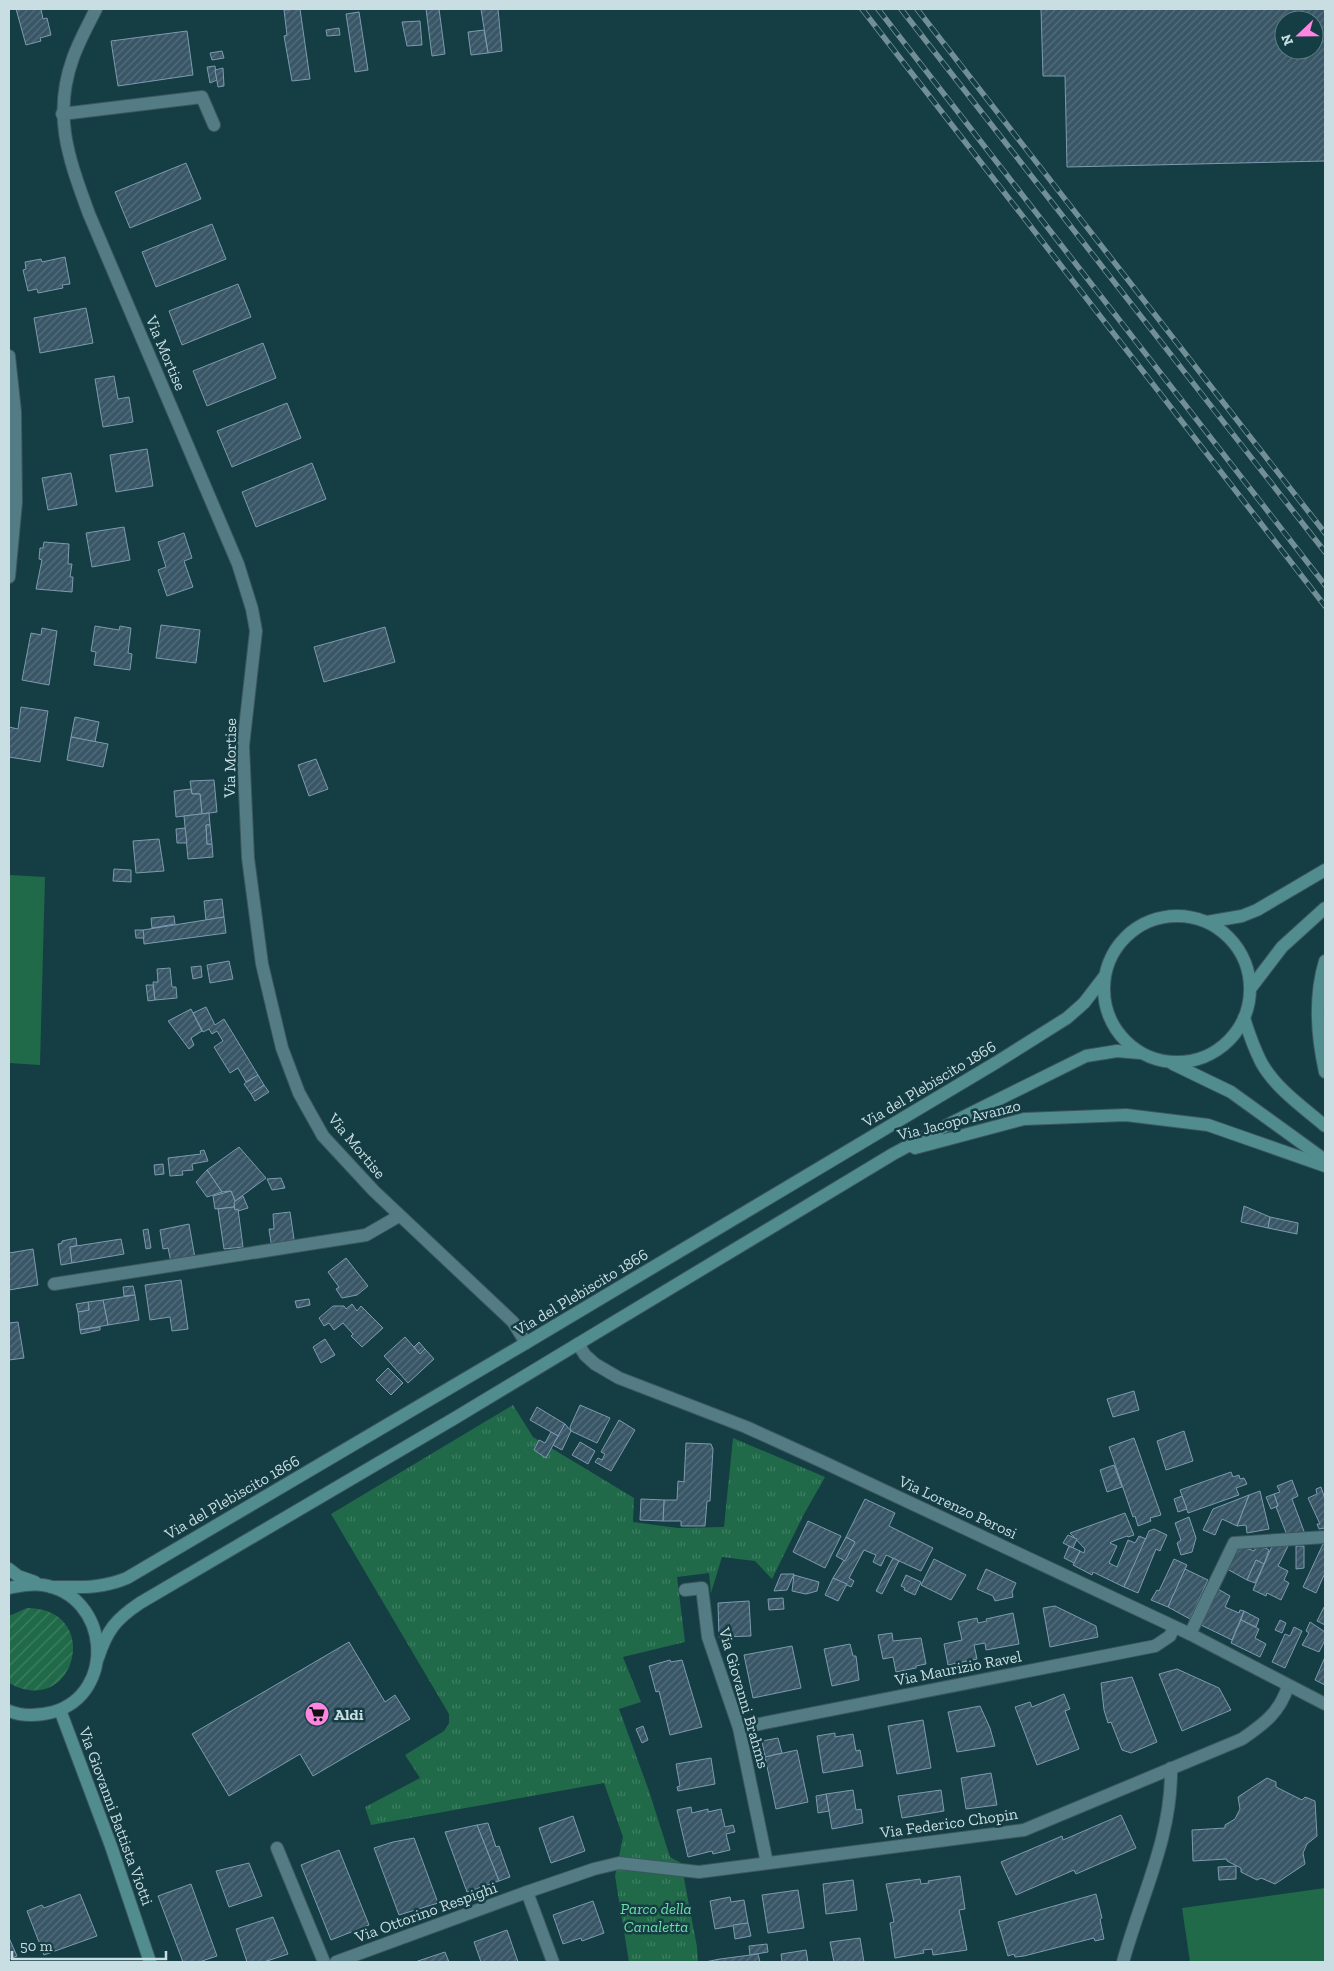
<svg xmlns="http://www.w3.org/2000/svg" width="1334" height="1971" font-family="'Zilla Slab',serif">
<defs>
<pattern id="park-tufts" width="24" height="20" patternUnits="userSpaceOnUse" patternTransform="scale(1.25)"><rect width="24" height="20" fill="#206a49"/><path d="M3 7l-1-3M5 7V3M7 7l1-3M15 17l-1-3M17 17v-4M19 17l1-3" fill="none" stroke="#3f7f63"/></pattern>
<pattern id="garden-furrows" width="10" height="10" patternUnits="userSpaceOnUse" patternTransform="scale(1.25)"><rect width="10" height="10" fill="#206a49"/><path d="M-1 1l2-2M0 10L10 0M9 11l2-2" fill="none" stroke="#3f7f63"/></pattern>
<pattern id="building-hatch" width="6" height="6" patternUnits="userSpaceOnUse" patternTransform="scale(1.25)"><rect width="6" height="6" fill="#395667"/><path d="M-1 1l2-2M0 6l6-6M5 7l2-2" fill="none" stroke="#546e7c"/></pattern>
</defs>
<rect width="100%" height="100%" fill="#153d44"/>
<polygon fill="url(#park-tufts)" points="513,1405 533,1437 634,1498 633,1522 678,1528 724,1527 733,1438 825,1477 803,1516 772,1579 755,1561 722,1557 711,1593 709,1573 677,1577 685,1642 623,1657 641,1702 619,1709 649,1791 670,1857 681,1863 697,1947 698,1962 629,1962 615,1876 623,1837 604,1783 371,1825 365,1807 420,1778 405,1755 444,1731 449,1723 449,1714 331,1514"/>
<path fill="url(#garden-furrows)" d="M 27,1608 C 104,1608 75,1720 9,1683 L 9,1616 Z"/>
<g fill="#206a49">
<polygon points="9,875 45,877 40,1065 9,1063"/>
<polygon points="1325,1888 1325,1962 1190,1962 1182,1908"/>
</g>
<g fill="url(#building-hatch)" stroke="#7c9baf" fill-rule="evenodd">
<polygon points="16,9 41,9 43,19 47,18 51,35 40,38 41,41 26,45"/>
<polygon points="300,9 310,79 292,81 284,36 287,35 284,10"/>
<polygon points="426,9 439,9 445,54 432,56"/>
<polygon points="481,9 498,9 502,51 488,53"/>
<path d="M 1041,9 L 1325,9 L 1325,161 L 1067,167 L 1065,76 L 1043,76 ZM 1284,20 L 1314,20 L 1314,50 L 1284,50 Z"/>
<polygon points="359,12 368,70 355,72 346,14"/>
<polygon points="420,21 422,45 407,46 402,22"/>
<polygon points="339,28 340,35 327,36 326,30"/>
<polygon points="484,30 488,53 471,55 468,32"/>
<polygon points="187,31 193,75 118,86 111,41"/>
<polygon points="222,51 224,58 212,60 210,53"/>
<polygon points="215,66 217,80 210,83 207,67"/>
<polygon points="223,68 224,86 218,87 215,70"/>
<polygon points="186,163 201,199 130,228 115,192"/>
<polygon points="212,224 226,259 156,287 142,252"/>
<polygon points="65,257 70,284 62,285 63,288 38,293 37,289 28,291 23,270 26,269 25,262 41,259 42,262"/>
<polygon points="238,284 251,317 182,345 169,311"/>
<polygon points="86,308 93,343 40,353 34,318"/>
<polygon points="263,343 276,378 207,406 193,371"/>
<polygon points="114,376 118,399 129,397 133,422 103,427 95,379"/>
<polygon points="287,403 301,438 232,467 217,431"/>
<polygon points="147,449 153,486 116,492 110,455"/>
<polygon points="312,463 326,499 256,527 242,492"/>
<polygon points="71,473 77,505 48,510 42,478"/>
<polygon points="124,527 130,560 92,567 86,533"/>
<polygon points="184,533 192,558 184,561 193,587 167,596 158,570 166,567 158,542"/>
<polygon points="44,542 69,544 68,564 72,564 70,577 73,577 72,592 36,589 42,560 39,559 40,548 43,548"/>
<polygon points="161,625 200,630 196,663 156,658"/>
<polygon points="95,626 119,630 120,626 131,628 128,653 132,654 130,670 94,665 96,652 91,651"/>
<polygon points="385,627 395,662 324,682 314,647"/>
<polygon points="42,628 57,631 49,685 22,680 31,633 41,635"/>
<polygon points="21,707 48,711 40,762 9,757 9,727 18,729"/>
<polygon points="75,717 99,722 95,742 71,737"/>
<polygon points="71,737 108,744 103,767 67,760"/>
<polygon points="316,759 328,789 309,796 298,765"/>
<polygon points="214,780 217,812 202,814 200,794 192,794 190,781"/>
<polygon points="191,789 192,794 200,794 202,814 176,817 174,791"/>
<polygon points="209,813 210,825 206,825 207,844 212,844 213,857 188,859 184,816"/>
<polygon points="206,825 210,825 212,844 207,844"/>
<polygon points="185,828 187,843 177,843 176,829"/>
<polygon points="159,839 164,871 136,873 133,841"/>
<polygon points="114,869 131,870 131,882 113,881"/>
<polygon points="222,899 224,917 206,920 204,901"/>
<polygon points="174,916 175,924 152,928 151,918"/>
<polygon points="224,917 226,933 144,944 143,930"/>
<polygon points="135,930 143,930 144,938 136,938"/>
<polygon points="229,961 233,979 210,983 207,965"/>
<polygon points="201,966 202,977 193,979 191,967"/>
<polygon points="170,968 172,987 176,987 177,998 155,1000 153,982 158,982 157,969"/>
<polygon points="146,985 153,985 155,1000 148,1001"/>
<polygon points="206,1007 215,1025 224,1019 258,1075 246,1082 238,1068 230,1073 214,1047 223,1041 217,1031 212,1034 209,1029 203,1032 193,1013"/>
<polygon points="191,1009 202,1031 191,1038 194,1045 189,1049 168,1021"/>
<polygon points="258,1075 264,1085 251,1094 244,1084"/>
<polygon points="264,1085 269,1092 255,1101 251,1094"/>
<polygon points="239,1147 266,1178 235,1201 231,1191 222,1192 207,1170"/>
<polygon points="204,1150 208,1161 192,1164 193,1170 182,1171 183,1175 170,1176 168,1158 201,1154 200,1151"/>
<polygon points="163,1164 164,1174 155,1175 154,1165"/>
<polygon points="207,1170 222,1192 207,1197 196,1182"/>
<polygon points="281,1178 285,1188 272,1190 267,1179"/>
<polygon points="231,1191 235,1201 234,1207 215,1209 213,1196"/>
<polygon points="243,1196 248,1208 238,1211 235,1210 234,1202"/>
<polygon points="1244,1206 1270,1217 1268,1228 1241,1222"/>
<polygon points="234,1207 235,1210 238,1209 243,1247 224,1249 218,1209"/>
<polygon points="290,1212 295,1246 272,1249 269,1229 274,1229 273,1214"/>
<polygon points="1270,1217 1298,1223 1297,1234 1268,1228"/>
<polygon points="189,1224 195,1258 171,1262 168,1248 163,1249 160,1230"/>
<polygon points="148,1229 151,1248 146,1249 143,1230"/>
<polygon points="76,1238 77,1246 70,1247 72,1263 61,1265 58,1244 62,1243 62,1241"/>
<polygon points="121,1239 124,1254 72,1263 70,1247"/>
<polygon points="33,1249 38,1285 9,1290 9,1253"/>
<polygon points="346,1258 368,1286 357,1295 342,1298 336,1289 339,1287 328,1272"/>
<polygon points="181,1280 188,1329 172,1331 170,1317 150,1320 145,1285"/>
<polygon points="133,1286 135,1295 124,1296 123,1287"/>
<polygon points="135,1295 139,1320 108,1325 103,1300"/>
<polygon points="309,1299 310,1305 297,1308 295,1301"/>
<polygon points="103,1300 108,1325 80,1330 78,1312 89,1310 88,1302"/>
<polygon points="88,1302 89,1310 78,1312 76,1304"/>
<polygon points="352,1304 357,1311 361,1306 383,1328 362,1347 351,1336 353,1334 343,1323 334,1330 329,1323 324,1326 319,1318 333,1306 344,1306 346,1309"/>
<polygon points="18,1322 24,1358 9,1360 9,1323"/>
<polygon points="100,1327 100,1330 81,1334 80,1330"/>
<polygon points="405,1337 420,1354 425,1349 434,1359 408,1383 384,1356"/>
<polygon points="325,1339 335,1355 321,1363 313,1347"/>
<polygon points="419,1342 425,1349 420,1354 414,1347"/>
<polygon points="388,1368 403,1383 391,1395 376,1380"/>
<polygon points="1134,1391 1139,1410 1113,1417 1107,1399"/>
<polygon points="580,1405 610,1418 597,1443 571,1431 570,1427"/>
<polygon points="537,1407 565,1424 558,1436 530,1420"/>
<polygon points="619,1420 635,1430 611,1471 595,1462 598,1458 602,1460 605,1454 601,1452"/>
<polygon points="565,1424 571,1431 562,1450 553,1445"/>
<polygon points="1184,1431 1193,1461 1166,1470 1157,1441"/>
<polygon points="551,1432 558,1436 546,1458 534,1450 539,1440 545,1443"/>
<polygon points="1134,1438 1161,1515 1150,1518 1151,1521 1138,1526 1135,1516 1133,1517 1109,1447"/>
<polygon points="580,1442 595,1451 588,1464 572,1455"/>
<polygon points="686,1443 711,1444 713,1449 710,1501 707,1501 705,1526 681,1526 681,1521 663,1521 664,1500 677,1500 678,1481 684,1482"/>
<polygon points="1114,1465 1122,1487 1107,1492 1100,1470"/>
<polygon points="1231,1472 1233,1477 1239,1475 1240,1479 1244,1478 1247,1484 1236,1488 1239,1495 1188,1513 1180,1490"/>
<polygon points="1292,1480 1298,1496 1292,1499 1305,1534 1287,1535 1276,1507 1278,1506 1274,1494 1280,1492 1277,1486"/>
<polygon points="1321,1487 1325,1499 1325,1528 1319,1529 1317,1524 1320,1524 1308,1498 1317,1494 1316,1489"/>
<polygon points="1260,1491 1269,1529 1247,1533 1246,1525 1237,1526 1249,1495"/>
<polygon points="1274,1494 1278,1506 1271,1509 1266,1497"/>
<polygon points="1249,1495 1237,1526 1222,1519 1215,1535 1203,1530 1213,1509"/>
<polygon points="1182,1496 1187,1509 1178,1512 1174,1499"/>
<polygon points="641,1499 664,1500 663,1521 640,1520"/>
<polygon points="865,1499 895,1513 889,1526 933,1548 921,1571 886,1555 881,1566 873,1562 876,1555 864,1550 849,1578 854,1581 851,1587 833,1578 855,1542 846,1537"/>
<polygon points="1125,1513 1134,1535 1128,1537 1127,1536 1111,1542 1110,1543 1117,1546 1109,1563 1117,1567 1128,1540 1135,1543 1139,1536 1146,1539 1124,1587 1093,1572 1092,1575 1073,1565 1080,1551 1084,1553 1085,1549 1070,1533"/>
<polygon points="1189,1517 1196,1538 1192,1552 1181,1555 1177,1543 1181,1540 1175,1523"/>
<polygon points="808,1521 841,1536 825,1568 793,1552"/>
<polygon points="1154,1529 1167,1535 1160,1551 1156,1549 1138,1593 1124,1587 1149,1531"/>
<polygon points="1068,1535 1077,1539 1073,1548 1063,1543"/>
<polygon points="846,1537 855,1542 845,1561 836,1556"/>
<polygon points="1325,1543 1325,1573 1316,1593 1303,1587 1323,1544"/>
<polygon points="1069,1546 1080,1551 1074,1563 1064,1558"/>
<polygon points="1262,1546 1269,1550 1264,1564 1256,1560 1247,1580 1227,1569 1237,1548 1246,1548 1254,1551 1256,1547"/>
<polygon points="1272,1546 1288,1546 1278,1566 1288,1571 1284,1580 1289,1583 1281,1600 1267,1593 1266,1596 1253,1590"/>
<polygon points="1296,1546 1304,1546 1304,1568 1296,1569"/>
<polygon points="893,1558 899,1561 882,1594 876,1591"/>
<polygon points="934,1559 966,1575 951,1600 921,1585"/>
<polygon points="1174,1559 1187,1565 1168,1607 1151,1600 1157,1590 1159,1591"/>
<polygon points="1256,1560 1264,1564 1255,1583 1247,1580"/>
<polygon points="986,1569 1016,1583 1012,1592 1013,1597 995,1601 993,1596 977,1589"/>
<polygon points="1185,1569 1208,1580 1190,1619 1168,1607"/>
<polygon points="781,1574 794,1574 787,1590 774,1591"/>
<polygon points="794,1575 819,1582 817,1591 806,1594 792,1591"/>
<polygon points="906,1575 921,1582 915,1595 904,1590 905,1588 901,1586"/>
<polygon points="833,1578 847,1584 838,1601 825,1595"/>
<polygon points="1218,1589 1230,1596 1225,1607 1239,1613 1240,1610 1244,1611 1232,1640 1201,1625"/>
<polygon points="783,1598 784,1609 769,1610 768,1599"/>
<polygon points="749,1601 751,1636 719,1637 718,1603"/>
<polygon points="1055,1606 1096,1626 1098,1637 1050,1647 1043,1608"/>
<polygon points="1324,1607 1325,1608 1325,1625 1317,1621"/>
<polygon points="1244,1611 1259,1619 1256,1627 1241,1620"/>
<polygon points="1013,1613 1019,1644 986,1650 985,1643 974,1645 977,1659 948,1665 944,1644 962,1640 958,1622 977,1618 978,1623 987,1621 986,1619"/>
<polygon points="1241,1620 1259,1629 1255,1638 1266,1644 1260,1657 1231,1643"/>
<polygon points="1280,1620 1286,1623 1282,1633 1275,1630"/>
<polygon points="1310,1622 1325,1632 1325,1640 1319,1652 1302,1645 1309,1633 1306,1631"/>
<polygon points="1294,1627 1302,1631 1285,1668 1272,1662 1285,1634 1290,1636"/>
<polygon points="892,1633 893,1641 921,1638 926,1664 916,1666 916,1668 896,1672 893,1657 883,1659 878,1635"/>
<polygon points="349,1642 385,1702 395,1695 410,1719 313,1776 300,1754 229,1796 192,1734"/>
<polygon points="850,1644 853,1656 856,1656 859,1680 832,1686 824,1649"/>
<polygon points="792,1646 801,1688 753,1698 744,1655"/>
<polygon points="1325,1657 1325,1685 1315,1680"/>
<polygon points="670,1660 671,1662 682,1660 702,1727 670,1735 659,1691 656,1692 649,1666"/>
<polygon points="1177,1669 1219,1688 1231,1710 1182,1731 1159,1674"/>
<polygon points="1132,1677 1157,1742 1131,1753 1122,1750 1111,1722 1108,1723 1104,1710 1101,1683"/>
<polygon points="1064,1694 1070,1709 1065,1711 1079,1749 1037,1765 1015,1707 1030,1702 1032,1707"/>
<polygon points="980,1706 990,1728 995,1746 957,1752 948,1712"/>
<polygon points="923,1720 931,1768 897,1774 888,1726"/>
<polygon points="643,1726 648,1740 642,1743 636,1729"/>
<polygon points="835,1733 835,1737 853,1734 856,1751 860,1750 863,1766 823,1773 817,1736"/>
<polygon points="778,1738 782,1753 765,1757 762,1741"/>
<polygon points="797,1750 808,1802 776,1809 765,1757"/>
<polygon points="711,1758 715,1784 678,1791 677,1787 680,1786 676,1764"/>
<polygon points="991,1773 997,1805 966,1809 961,1778"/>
<polygon points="1267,1778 1276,1782 1276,1787 1302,1800 1305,1797 1315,1801 1317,1836 1307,1844 1303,1853 1305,1864 1275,1884 1261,1878 1257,1880 1241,1872 1241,1868 1227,1861 1227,1859 1193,1861 1192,1830 1225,1828 1225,1825 1235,1819 1240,1809 1238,1797"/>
<polygon points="853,1790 856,1810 861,1809 863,1823 832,1829 826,1794"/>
<polygon points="941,1790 944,1811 902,1818 898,1796"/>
<polygon points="826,1794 829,1811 818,1813 816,1796"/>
<polygon points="691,1807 692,1813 708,1809 708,1812 721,1809 725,1827 733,1825 735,1832 726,1834 730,1850 713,1854 712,1851 688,1857 677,1810"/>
<polygon points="1121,1815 1136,1848 1076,1874 1074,1870 1016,1895 1001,1862 1062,1836 1063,1840"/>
<polygon points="573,1816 585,1851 551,1863 539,1828"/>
<polygon points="488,1823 496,1847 499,1846 510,1877 499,1881 477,1825"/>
<polygon points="477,1825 499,1881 467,1892 445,1832"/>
<polygon points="414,1838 438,1903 399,1915 374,1848 393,1842"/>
<polygon points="339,1850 369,1925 331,1940 301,1865"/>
<polygon points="249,1863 262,1896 229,1907 216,1871"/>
<polygon points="1236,1866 1236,1879 1219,1880 1218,1867"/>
<polygon points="960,1876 965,1909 959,1910 967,1950 933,1955 932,1949 923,1950 924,1953 895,1958 890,1923 894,1922 886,1884 920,1879 921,1884 929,1883 928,1881"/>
<polygon points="853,1880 857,1910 826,1914 823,1884"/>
<polygon points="191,1884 217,1956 199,1962 183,1962 158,1896"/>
<polygon points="798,1890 804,1928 768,1933 762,1895"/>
<polygon points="80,1894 97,1936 44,1955 27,1911 42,1905 44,1908"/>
<polygon points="1096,1894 1102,1918 1100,1919 1104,1939 1095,1941 1094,1938 1024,1956 1015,1957 1014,1954 1008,1956 998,1922"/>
<polygon points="730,1897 731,1902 744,1900 748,1923 715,1929 710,1901"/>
<polygon points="593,1901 604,1933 582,1941 581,1938 563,1944 553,1915"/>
<polygon points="273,1917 288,1954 264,1962 247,1962 236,1929"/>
<polygon points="748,1923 751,1936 735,1939 733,1925"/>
<polygon points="507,1930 518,1962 481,1962 474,1942"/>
<polygon points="9,1938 17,1956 9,1959"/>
<polygon points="860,1938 864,1962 834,1962 830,1942"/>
<polygon points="767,1944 768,1952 750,1955 749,1946"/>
<polygon points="806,1950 808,1962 782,1962 781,1954"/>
<polygon points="445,1952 449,1962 415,1962"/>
<polygon points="758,1954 760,1962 705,1962 720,1959"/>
</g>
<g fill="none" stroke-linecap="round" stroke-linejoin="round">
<defs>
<g id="street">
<path d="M 96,9 C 88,25 79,41 73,58 C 52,116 69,159 89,214 L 238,564 L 252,609 L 256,631 L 243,746 L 248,858 L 262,964 L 282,1048 L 299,1093 L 323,1136 L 374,1191 L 513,1322 L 526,1343"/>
<polyline points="62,114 202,97 214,125"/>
<polyline points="9,356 15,412 16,502 9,577"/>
<polyline points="54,1284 366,1235 399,1216"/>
<polyline points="578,1344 585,1355 595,1364 619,1378 746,1427 821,1461 1190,1634 1325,1704"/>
<polyline points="685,1590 702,1588 708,1637 739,1728 767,1863"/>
<polyline points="1190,1634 1234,1543 1325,1537"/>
<polyline points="739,1728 1155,1646 1170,1636 1174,1627"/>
<polyline points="277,1848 324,1962"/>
<polyline points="527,1892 553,1962"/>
<path d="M 336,1962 L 527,1892 L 594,1869 L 619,1863 L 699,1872 L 1024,1830 L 1242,1739 C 1264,1724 1280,1712 1288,1686"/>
<path d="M 1123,1962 C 1141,1896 1172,1838 1171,1768"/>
</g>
<g id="secondary">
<circle cx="1177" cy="989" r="73"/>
<polyline points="1207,922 1242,916 1257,910 1325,870"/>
<path d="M 1325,961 C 1314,997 1317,1036 1325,1072"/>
<polyline points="1250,989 1282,947 1325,908"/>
<path d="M 1244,1018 C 1249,1034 1254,1048 1261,1062 C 1276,1089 1303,1107 1325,1126"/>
<polyline points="1173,1064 1231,1092 1325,1160"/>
<polyline points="915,1148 1024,1119 1126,1115 1208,1125 1325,1166"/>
<polyline points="9,1569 18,1576 35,1582"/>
<path d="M 51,1587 C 79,1587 101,1589 127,1578 L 526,1343 L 997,1062 L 1067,1018 L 1084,1003 L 1104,977"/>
<path d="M 9,1588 C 20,1586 31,1583 43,1585 C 109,1595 118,1693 53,1712 C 38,1716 24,1717 9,1711"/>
<path d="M 98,1658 C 107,1630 116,1619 140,1603 L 455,1418 L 893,1154 L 953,1122 L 1086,1056 L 1117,1051 L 1140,1053"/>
<polyline points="60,1710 111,1846 150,1962"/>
</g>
</defs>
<use href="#street" stroke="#3b575c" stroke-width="14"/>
<use href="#secondary" stroke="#3b575c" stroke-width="14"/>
<use href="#street" stroke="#547c84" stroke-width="12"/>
<use href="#secondary" stroke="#518d8f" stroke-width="12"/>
<defs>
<g id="rail">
<polyline points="862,9 1325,606"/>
<polyline points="878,9 1325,585"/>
<polyline points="901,9 1325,552"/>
<polyline points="917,9 1325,533"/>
</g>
</defs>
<use href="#rail" stroke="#718f95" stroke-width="5.5"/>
<use href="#rail" stroke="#153d44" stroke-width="4" stroke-dasharray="11" stroke-linecap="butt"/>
</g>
<defs>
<symbol id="supermarket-disc" viewBox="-11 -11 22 22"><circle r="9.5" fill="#fe85e0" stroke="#153d44"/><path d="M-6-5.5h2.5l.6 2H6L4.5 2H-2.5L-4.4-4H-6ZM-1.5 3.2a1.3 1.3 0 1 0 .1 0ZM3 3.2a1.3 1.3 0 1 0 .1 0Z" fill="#111"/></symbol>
</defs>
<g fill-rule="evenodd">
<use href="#supermarket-disc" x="303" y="1700" width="28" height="28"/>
</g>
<g text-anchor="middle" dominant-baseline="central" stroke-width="5" stroke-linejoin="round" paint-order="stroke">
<g font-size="16" fill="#c9dee2" stroke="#153d44">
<text transform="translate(166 353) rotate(67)">Via Mortise</text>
<text transform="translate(230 758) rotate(-89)">Via Mortise</text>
<text transform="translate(929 1084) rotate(-31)">Via del Plebiscito 1866</text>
<text transform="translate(959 1120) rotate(-14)">Via Jacopo Avanzo</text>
<text transform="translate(357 1146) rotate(50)">Via Mortise</text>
<text transform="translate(581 1292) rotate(-31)">Via del Plebiscito 1866</text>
<text transform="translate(232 1497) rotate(-30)">Via del Plebiscito 1866</text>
<text transform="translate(958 1507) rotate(25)">Via Lorenzo Perosi</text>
<text transform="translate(958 1668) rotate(-11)">Via Maurizio Ravel</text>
<text transform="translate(744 1698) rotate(74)">Via Giovanni Brahms</text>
<text transform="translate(116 1816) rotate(70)">Via Giovanni Battista Viotti</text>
<text transform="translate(949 1823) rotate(-8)">Via Federico Chopin</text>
<text transform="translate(426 1912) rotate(-20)">Via Ottorino Respighi</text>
</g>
<g font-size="16" font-weight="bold" fill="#c9dee2" stroke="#153d44" text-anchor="start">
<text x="334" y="1714">Aldi</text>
</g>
<g font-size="16" font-style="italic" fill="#6edea8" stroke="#153d44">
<text x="656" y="1908">Parco della<tspan x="656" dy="18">Canaletta</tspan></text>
</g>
</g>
<rect width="1334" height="1971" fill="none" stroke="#c9dee2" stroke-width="20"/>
<g transform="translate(1299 35) rotate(248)"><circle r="24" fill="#153d44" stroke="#5d7d83"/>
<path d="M0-4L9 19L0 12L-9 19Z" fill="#fe85e0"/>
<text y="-8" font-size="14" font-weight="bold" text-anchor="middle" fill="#c9dee2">N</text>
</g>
<path d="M12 1951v8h154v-8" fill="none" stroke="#c9dee2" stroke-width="2.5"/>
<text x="20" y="1951" font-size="15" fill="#c9dee2" stroke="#153d44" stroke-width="4" paint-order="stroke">50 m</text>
</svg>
